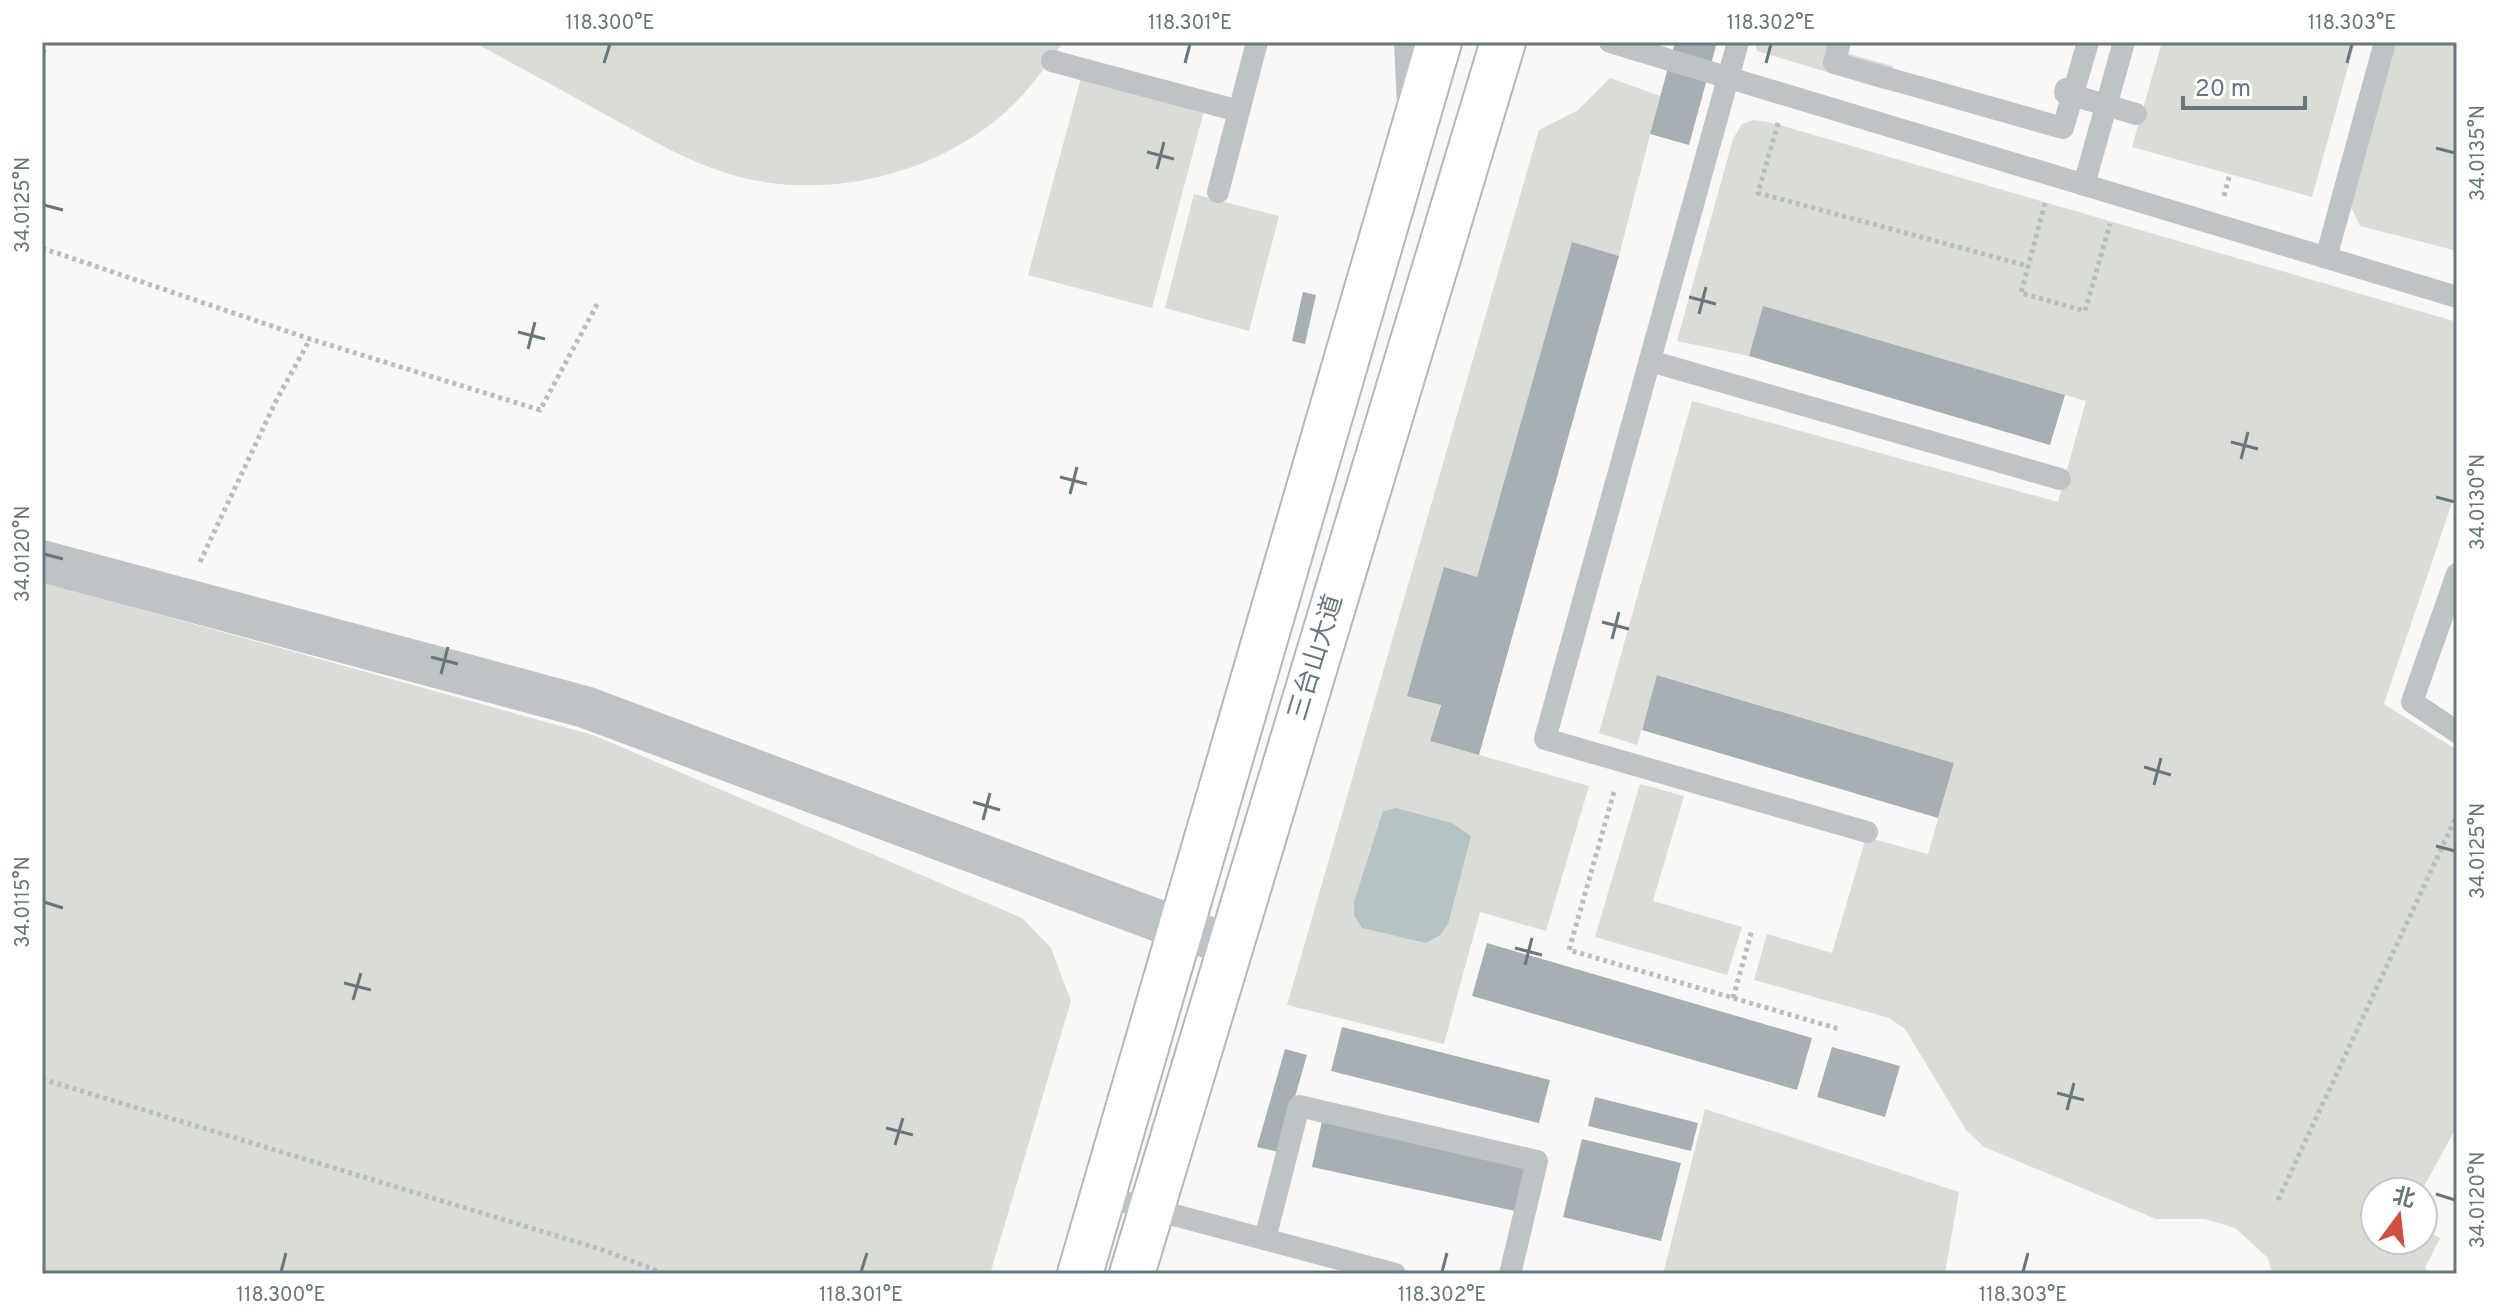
<svg xmlns="http://www.w3.org/2000/svg" width="2499" height="1316" font-family="Overpass,'Noto Sans SC',sans-serif">
<rect width="100%" height="100%" fill="#f9f8f7"/>
<g fill="#d9ddd6">
<path d="M 473,42 L 1063,42 C 1048,63 1033,85 1014,104 C 942,175 823,204 726,173 C 687,161 652,140 617,121 C 569,94 521,68 473,42 Z"/>
<polygon points="1754,42 1849,42 1846,53 1893,66 1886,90 1757,51"/>
<polygon points="2162,42 2355,42 2312,197 2132,147"/>
<polygon points="2395,42 2457,42 2457,251 2360,226 2350,205"/>
<polygon points="1082,74 1205,107 1152,308 1028,275"/>
<polygon points="1610,78 1660,96 1619,256 1572,243 1430,741 1589,786 1546,931 1480,912 1444,1044 1287,1005 1539,130 1578,110"/>
<polygon points="1753,120 1769,122 2457,322 2457,488 2384,704 2457,750 2457,1126 2421,1192 2375,1192 2375,1240 2423,1240 2423,1229 2440,1238 2425,1268 2433,1274 2272,1274 2268,1258 2235,1228 2205,1219 2156,1219 1984,1147 1966,1130 1905,1029 1889,1018 1754,980 1767,934 1832,953 1866,837 1928,854 1954,763 1658,675 1637,745 1599,733 1692,401 2058,502 2086,401 1763,307 1749,356 1677,341 1733,139 1742,124"/>
<polygon points="1194,194 1279,216 1249,331 1165,308"/>
<polygon points="42,582 593,735 1022,918 1051,948 1071,1001 990,1274 42,1274"/>
<polygon points="1640,784 1684,796 1653,901 1742,927 1727,975 1595,937"/>
<polygon points="1705,1109 1959,1192 1945,1274 1663,1274"/>
</g>
<polygon fill="#b6c3c5" points="1396,808 1452,823 1471,836 1448,924 1440,935 1426,943 1362,928 1354,915 1354,902 1383,811"/>
<g fill="#a6afb3">
<polygon points="1675,42 1717,42 1689,145 1650,134"/>
<polygon points="1572,242 1619,256 1479,755 1430,741 1441,705 1407,696 1444,567 1477,577"/>
<polygon points="1303,292 1316,295 1305,344 1292,341"/>
<polygon points="1763,306 2065,395 2050,445 1749,356"/>
<polygon points="1657,675 1954,763 1938,818 1642,730"/>
<polygon points="1487,943 1812,1038 1797,1090 1472,996"/>
<polygon points="1342,1027 1550,1080 1539,1123 1331,1071"/>
<polygon points="1832,1047 1900,1066 1885,1117 1817,1097"/>
<polygon points="1285,1049 1307,1055 1279,1152 1257,1147"/>
<polygon points="1595,1097 1698,1123 1691,1151 1588,1126"/>
<polygon points="1322,1121 1525,1165 1515,1211 1312,1167"/>
<polygon points="1582,1139 1681,1163 1661,1241 1563,1217"/>
</g>
<g fill="none" stroke-linecap="round" stroke-linejoin="round">
<defs>
<g id="secondary">
<polyline points="1080,1274 1439,42"/>
<polyline points="1132,1274 1503,42"/>
</g>
</defs>
<use href="#secondary" stroke="#b1b8bb" stroke-width="48"/>
<g stroke="#b9bdbe" stroke-width="5" stroke-dasharray="4 4" stroke-linecap="butt">
<polyline points="42,51 48,53"/>
<polyline points="1778,123 1758,193 2028,266"/>
<polyline points="2224,196 2229,177"/>
<polyline points="2045,203 2021,293 2085,311 2110,224"/>
<polyline points="42,248 310,339 540,410 599,301"/>
<polyline points="200,562 276,401 310,339"/>
<polyline points="1614,792 1569,950 1839,1029"/>
<polyline points="1733,998 1752,930"/>
<polyline points="42,1079 600,1249 666,1274"/>
<polyline points="2278,1200 2457,815"/>
</g>
<g stroke="#bec3c6" stroke-width="22">
<polyline points="1405,42 1408,105"/>
<polyline points="1610,42 2457,297"/>
<polyline points="1738,42 1545,739 1867,832"/>
<polyline points="1840,42 1834,63 2063,128 2088,42"/>
<polyline points="1052,61 1239,111"/>
<polyline points="2066,89 2065,93 2136,114"/>
<polyline points="2084,185 2124,42"/>
<polyline points="1218,192 1257,42"/>
<polyline points="2326,258 2385,42"/>
<polyline points="1650,361 2060,479"/>
<polyline points="2457,574 2412,702 2457,732"/>
<polyline points="1103,1196 1395,1274"/>
<polyline points="1265,1239 1299,1106 1537,1161 1510,1274"/>
</g>
<polyline stroke="#bec3c6" stroke-width="42" points="42,561 585,707 1183,930 1231,944"/>
<use href="#secondary" stroke="#fff" stroke-width="44"/>
</g>
<path fill="none" stroke="#66777e" stroke-width="3" d="M 604,63 L 610,44M 1185,63 L 1190,44M 1766,63 L 1771,44M 2347,63 L 2352,44M 2436,148 L 2455,153M 1147,152 L 1174,159M 1157,169 L 1164,142M 44,205 L 63,210M 1689,297 L 1716,304M 1699,314 L 1706,287M 518,332 L 545,339M 528,349 L 535,322M 2231,442 L 2258,449M 2241,459 L 2248,432M 1060,477 L 1087,484M 1070,494 L 1077,467M 2436,497 L 2455,502M 44,554 L 63,559M 1602,622 L 1629,629M 1612,639 L 1619,612M 431,657 L 458,664M 441,674 L 448,647M 2144,767 L 2171,775M 2154,785 L 2161,758M 973,802 L 1000,810M 983,820 L 990,793M 2436,846 L 2455,851M 44,902 L 63,908M 1515,948 L 1542,955M 1525,965 L 1532,938M 344,983 L 371,990M 353,1000 L 361,973M 2057,1093 L 2084,1100M 2067,1110 L 2074,1083M 886,1128 L 913,1135M 895,1145 L 903,1118M 2436,1194 L 2455,1200M 281,1272 L 286,1253M 861,1272 L 867,1253M 1442,1272 L 1447,1253M 2023,1272 L 2028,1253"/>
<g text-anchor="middle" dominant-baseline="central" stroke-width="8" stroke-linejoin="round" paint-order="stroke">
<g font-size="26" fill="#66777e" stroke="#fff">
<text transform="translate(1317 658) rotate(-73)">三台山大道</text>
</g>
</g>
<rect width="2499" height="1316" fill="none" stroke="#ffffff" stroke-width="88"/>
<g transform="translate(2399 1216) rotate(15)"><circle r="38" fill="#ffffff" stroke="#c2c9cb" stroke-width="2"/>
<path d="M0-6L14 30L0 20L-14 30Z" fill="#d24e3e"/>
<text y="-12" font-size="22" font-weight="bold" text-anchor="middle" fill="#66777e">北</text>
</g>
<path d="M2183 96v12h122v-12" fill="none" stroke="#66777e" stroke-width="4"/>
<text x="2195" y="96" font-size="24" fill="#66777e" stroke="#ffffff" stroke-width="6" paint-order="stroke">20 m</text>
<rect x="44" y="44" width="2411" height="1228" fill="none" stroke="#66777e" stroke-width="3"/>
<g font-size="20" text-anchor="middle" fill="#66777e">
<text x="610" y="29">118.300°E</text>
<text x="1190" y="29">118.301°E</text>
<text x="1771" y="29">118.302°E</text>
<text x="2352" y="29">118.303°E</text>
<text transform="translate(2477 153) rotate(-90)" y="7">34.0135°N</text>
<text transform="translate(22 205) rotate(-90)" y="7">34.0125°N</text>
<text transform="translate(2477 502) rotate(-90)" y="7">34.0130°N</text>
<text transform="translate(22 554) rotate(-90)" y="7">34.0120°N</text>
<text transform="translate(2477 851) rotate(-90)" y="7">34.0125°N</text>
<text transform="translate(22 902) rotate(-90)" y="7">34.0115°N</text>
<text transform="translate(2477 1200) rotate(-90)" y="7">34.0120°N</text>
<text x="281" y="1301">118.300°E</text>
<text x="861" y="1301">118.301°E</text>
<text x="1442" y="1301">118.302°E</text>
<text x="2023" y="1301">118.303°E</text>
</g>
</svg>
